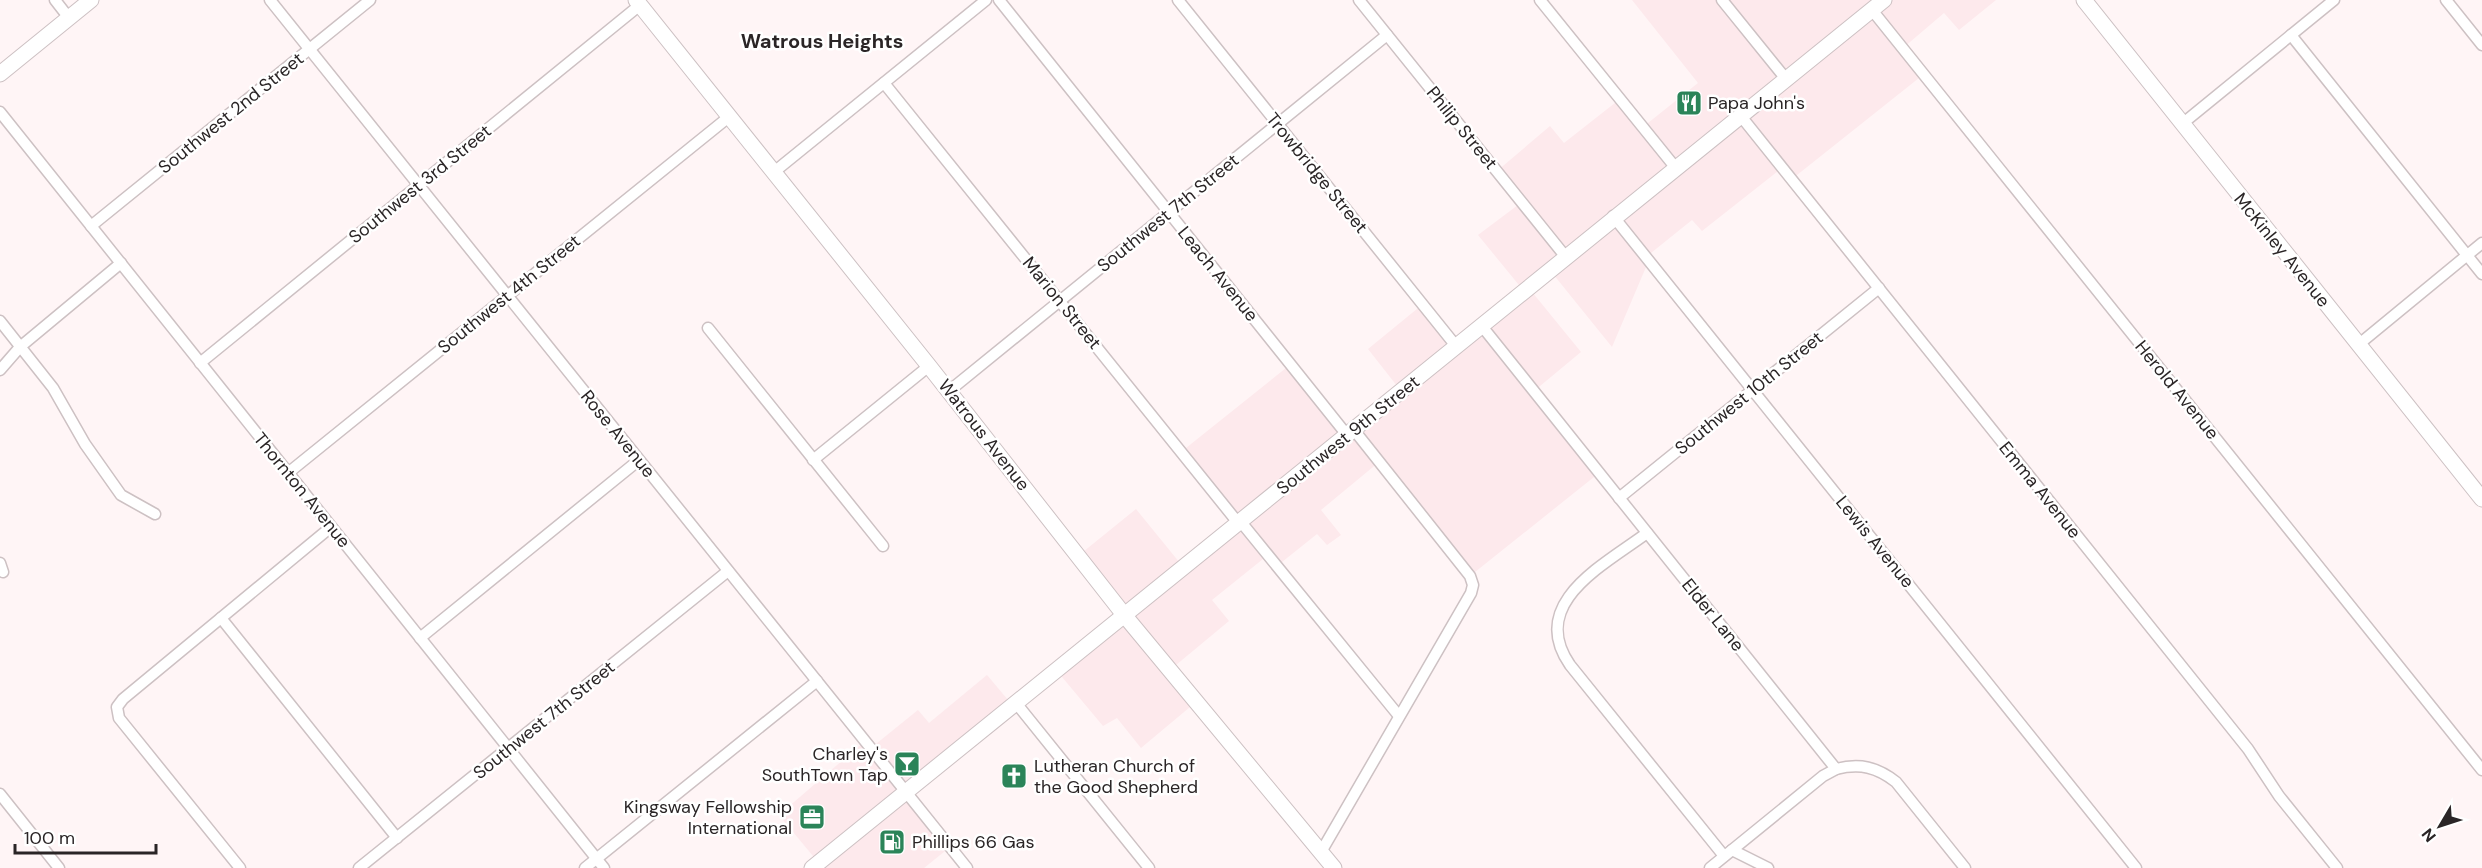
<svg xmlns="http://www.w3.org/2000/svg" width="2482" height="868" font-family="'DM Sans',sans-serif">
<rect width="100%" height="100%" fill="#fff5f6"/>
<g fill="#fde9ec">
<polygon points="1632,0 1996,0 1959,30 1944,13 1903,48 1924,74 1792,179 1782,168 1702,231 1692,220 1646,257 1649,260 1612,347 1549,269 1528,287 1581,352 1534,391 1599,473 1470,576 1379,462 1321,510 1341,535 1327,545 1317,534 1277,566 1268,555 1212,600 1229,621 1170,670 1196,702 1141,748 1117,718 1103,726 1057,671 1125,616 1078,556 1136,509 1184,568 1239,524 1181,452 1291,364 1347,435 1401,391 1368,349 1423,304 1456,345 1523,290 1478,235 1522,202 1497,171 1550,126 1564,143 1620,99 1643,127 1698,83"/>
<polygon points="987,675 1013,706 906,792 950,847 924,868 812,868 818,862 779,815 865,741 871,748 918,710 929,723"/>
</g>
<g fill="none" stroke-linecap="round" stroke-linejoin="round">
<defs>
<g id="street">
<polyline points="55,0 69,18"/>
<polyline points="270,0 967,868"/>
<polyline points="999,0 1347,435"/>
<polyline points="1178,0 1456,346"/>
<polyline points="1359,0 1565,256"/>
<polyline points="1540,0 1675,167"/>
<polyline points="1722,0 1786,79"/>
<polyline points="2446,0 2482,45"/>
<polyline points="1872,10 2482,770"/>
<polyline points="2291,35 2482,274"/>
<polyline points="884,83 1239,524"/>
<polyline points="0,112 604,868"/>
<polyline points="1740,115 2248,749 2279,796 2337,868"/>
<polyline points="2182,124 2334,0"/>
<polyline points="774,172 986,0"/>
<polyline points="1613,216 2136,868"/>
<polyline points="91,226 370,0"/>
<polyline points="0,321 53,388 85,444 121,495 155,514"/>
<path d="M 1481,325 L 1836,769 C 1860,763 1877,767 1896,782 L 1965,868"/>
<polyline points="708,328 883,546"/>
<polyline points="2358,345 2482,243"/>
<polyline points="200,363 640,5"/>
<polyline points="0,370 20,347 121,263"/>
<polyline points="949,391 1387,35"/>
<polyline points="813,460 929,366"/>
<polyline points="288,473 730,116"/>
<polyline points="1619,498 1879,288"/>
<polyline points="1241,522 1399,716"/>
<path d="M 1647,533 C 1604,565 1527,603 1570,665 L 1724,856"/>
<polyline points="0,563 3,572"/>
<polyline points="221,618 397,838"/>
<polyline points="420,638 639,460"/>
<polyline points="1016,703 1149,868"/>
<polyline points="0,794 59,868"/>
<polyline points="1732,850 1768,868"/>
<polyline points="1321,852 1471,593 1473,585 1470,576 1354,430"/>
<polyline points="240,868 119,718 117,707 123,699 331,527"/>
<polyline points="359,868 728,571"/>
<polyline points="585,868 817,681"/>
<polyline points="1710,868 1823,776 1836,769"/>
</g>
<g id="secondary">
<polyline points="636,0 929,366 1125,616 1334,868"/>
<polyline points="2084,0 2482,499"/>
<polyline points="0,74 91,0"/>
<polyline points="812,868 1884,0"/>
</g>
</defs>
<use href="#street" stroke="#cdc1c3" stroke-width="13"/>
<use href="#secondary" stroke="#cdc1c3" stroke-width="17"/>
<use href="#street" stroke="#fff" stroke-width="10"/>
<use href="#secondary" stroke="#fff" stroke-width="15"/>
</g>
<defs>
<symbol id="restaurant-square" viewBox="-11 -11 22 22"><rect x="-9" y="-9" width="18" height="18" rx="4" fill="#2b8459" stroke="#fff"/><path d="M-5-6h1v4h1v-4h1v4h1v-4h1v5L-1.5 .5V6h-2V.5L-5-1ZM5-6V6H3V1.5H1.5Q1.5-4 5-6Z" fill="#fff"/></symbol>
<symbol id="bar-square" viewBox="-11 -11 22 22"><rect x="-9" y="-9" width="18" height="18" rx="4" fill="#2b8459" stroke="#fff"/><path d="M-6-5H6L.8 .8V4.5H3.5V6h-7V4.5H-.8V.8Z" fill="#fff"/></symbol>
<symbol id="church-square" viewBox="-11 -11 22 22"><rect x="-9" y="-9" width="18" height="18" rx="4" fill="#2b8459" stroke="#fff"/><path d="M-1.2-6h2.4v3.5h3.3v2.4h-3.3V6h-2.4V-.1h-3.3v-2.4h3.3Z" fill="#fff"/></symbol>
<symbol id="office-square" viewBox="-11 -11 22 22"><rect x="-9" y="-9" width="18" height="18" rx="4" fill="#2b8459" stroke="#fff"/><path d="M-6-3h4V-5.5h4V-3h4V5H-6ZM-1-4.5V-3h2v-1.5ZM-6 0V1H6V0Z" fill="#fff"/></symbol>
<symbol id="fuel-square" viewBox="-11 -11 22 22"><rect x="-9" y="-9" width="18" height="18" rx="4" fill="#2b8459" stroke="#fff"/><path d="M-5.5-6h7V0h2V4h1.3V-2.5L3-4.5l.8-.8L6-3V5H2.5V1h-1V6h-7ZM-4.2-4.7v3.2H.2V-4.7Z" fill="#fff"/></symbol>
</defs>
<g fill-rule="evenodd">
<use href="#restaurant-square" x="1674" y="88" width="30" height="30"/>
<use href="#bar-square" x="892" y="749" width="30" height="30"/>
<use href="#church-square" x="999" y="761" width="30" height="30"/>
<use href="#office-square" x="797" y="802" width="30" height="30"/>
<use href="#fuel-square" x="877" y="827" width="30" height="30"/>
</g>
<g text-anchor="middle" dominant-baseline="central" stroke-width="5" stroke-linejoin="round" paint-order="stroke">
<g font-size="18" fill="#2a2526" stroke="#fff" text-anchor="start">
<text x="1708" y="103">Papa John's</text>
<text x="888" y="754" text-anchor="end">Charley's<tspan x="888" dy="21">SouthTown Tap</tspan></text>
<text x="1034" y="766">Lutheran Church of<tspan x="1034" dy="21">the Good Shepherd</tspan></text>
<text x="792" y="807" text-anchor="end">Kingsway Fellowship<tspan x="792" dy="21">International</tspan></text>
<text x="912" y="842">Phillips 66 Gas</text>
</g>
<g font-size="18" fill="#2a2526" stroke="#fff">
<text transform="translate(231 113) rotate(-39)">Southwest 2nd Street</text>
<text transform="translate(1462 128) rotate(51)">Philip Street</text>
<text transform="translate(1317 173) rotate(51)">Trowbridge Street</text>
<text transform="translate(420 184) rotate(-39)">Southwest 3rd Street</text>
<text transform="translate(1168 213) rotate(-39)">Southwest 7th Street</text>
<text transform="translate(2282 250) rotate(51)">McKinley Avenue</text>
<text transform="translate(1218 274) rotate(51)">Leach Avenue</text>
<text transform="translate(509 294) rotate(-39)">Southwest 4th Street</text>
<text transform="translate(1062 303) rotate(51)">Marion Street</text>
<text transform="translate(2177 390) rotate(51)">Herold Avenue</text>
<text transform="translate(1749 393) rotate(-39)">Southwest 10th Street</text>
<text transform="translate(618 434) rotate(51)">Rose Avenue</text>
<text transform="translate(984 435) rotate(52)">Watrous Avenue</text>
<text transform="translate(1348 435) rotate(-39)">Southwest 9th Street</text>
<text transform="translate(302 490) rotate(51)">Thornton Avenue</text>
<text transform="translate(2040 490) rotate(51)">Emma Avenue</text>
<text transform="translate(1875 542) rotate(51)">Lewis Avenue</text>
<text transform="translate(1713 615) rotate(51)">Elder Lane</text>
<text transform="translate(544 720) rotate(-39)">Southwest 7th Street</text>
</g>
<g font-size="20" font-weight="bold" fill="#2a2526" stroke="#fff">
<text x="822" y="41">Watrous Heights</text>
</g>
</g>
<g transform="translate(2440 826) rotate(231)" stroke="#ffffff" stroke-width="4.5" paint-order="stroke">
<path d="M0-4.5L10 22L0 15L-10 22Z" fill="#2a2526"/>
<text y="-9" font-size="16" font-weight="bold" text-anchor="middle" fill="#2a2526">N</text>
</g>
<path d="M15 844v9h141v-9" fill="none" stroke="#2a2526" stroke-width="3"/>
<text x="24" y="844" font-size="18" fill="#2a2526" stroke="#ffffff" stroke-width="4.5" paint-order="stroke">100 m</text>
</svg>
